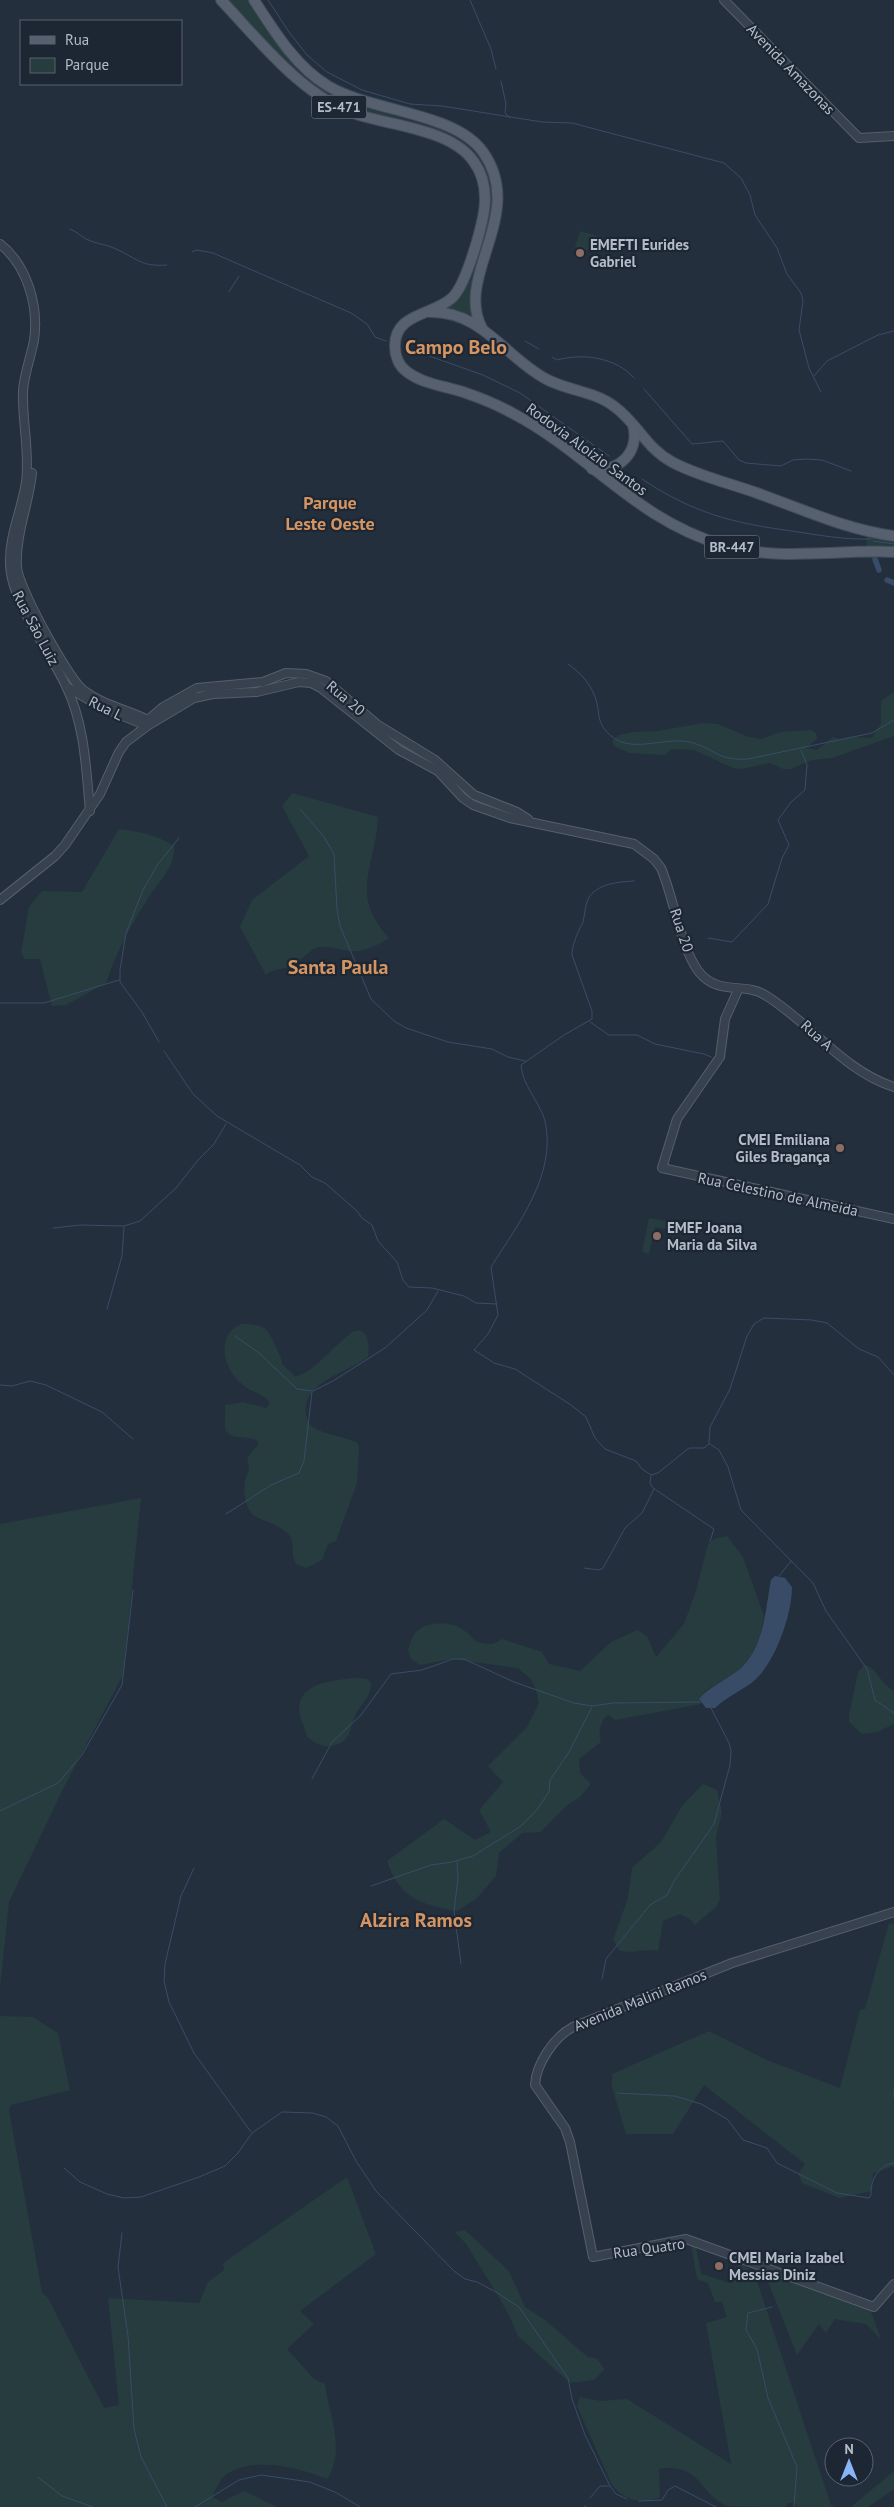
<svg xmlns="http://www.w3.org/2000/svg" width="894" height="2507" font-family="'PT Sans',sans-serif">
<rect width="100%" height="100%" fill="#242f3e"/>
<g fill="#263c3f">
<polygon points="228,0 251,0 323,88 360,106 456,133 485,159 496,193 474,316 446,307 487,213 471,151 358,113 302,80"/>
<polygon points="580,231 604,238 599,253 575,247"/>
<polygon points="866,535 894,539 894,548 867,548"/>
<polygon points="894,692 894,736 832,758 812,760 790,769 783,769 770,763 742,769 733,768 694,750 672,749 665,755 629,753 614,746 612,741 619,735 634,732 657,731 704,723 718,724 749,737 761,739 780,732 811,730 816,733 817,739 806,748 817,750 833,737 842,740 850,737 872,738 881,723 881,701"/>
<path d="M 292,793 L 378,817 C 376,867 348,893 389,938 C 378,945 363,953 349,951 C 340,950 328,946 319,947 C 311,948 300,962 291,966 C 283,970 273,968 266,975 L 240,927 L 252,900 L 309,856 L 282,806 Z"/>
<path d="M 119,829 C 140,832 156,834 174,846 C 176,867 157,883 147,900 C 131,925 115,955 106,983 L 66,1005 L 52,1006 L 40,959 L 25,959 L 21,952 L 29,907 L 42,891 L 82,892 Z"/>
<polygon points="649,1218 671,1222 670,1230 655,1227 649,1254 642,1252"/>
<path d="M 242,1324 C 266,1324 268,1329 277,1349 C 279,1355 282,1358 282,1364 L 295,1376 C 311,1376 336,1343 351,1333 C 368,1323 370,1346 368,1357 C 349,1372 301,1382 306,1414 C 307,1419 308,1424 313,1427 C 326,1435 342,1436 356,1442 L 359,1446 L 357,1483 L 336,1541 L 328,1544 L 322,1560 L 306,1568 L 296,1564 C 290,1555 296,1544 289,1535 C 279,1524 267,1523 255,1516 C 245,1511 243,1491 245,1481 C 246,1477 248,1473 249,1469 C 249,1466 248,1461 247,1458 L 258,1445 L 257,1440 C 248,1436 227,1440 225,1428 C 224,1421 226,1413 225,1405 L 243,1402 L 266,1408 L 270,1403 C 265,1395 255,1393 247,1388 C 232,1378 220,1358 226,1340 C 229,1331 234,1327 242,1324 Z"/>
<polygon points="141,1498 123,1675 62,1791 9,1902 0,1988 0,1524"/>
<path d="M 727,1536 L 743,1557 L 764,1616 L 760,1637 L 751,1657 L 736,1673 L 708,1689 L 699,1699 L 701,1704 L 615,1720 L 608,1715 C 600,1721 598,1733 601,1742 L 579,1759 L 580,1773 L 591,1784 L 580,1797 L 566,1806 L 541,1832 L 522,1833 L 499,1853 L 496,1876 L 476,1899 L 457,1911 C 420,1904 400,1899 387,1861 L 444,1819 L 475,1840 L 491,1832 L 479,1810 L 503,1782 L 488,1766 L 527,1727 L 539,1703 L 536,1690 L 531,1679 L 518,1668 L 452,1659 L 420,1665 L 411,1659 L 408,1650 C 410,1644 412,1636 416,1632 C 427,1621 448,1621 460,1628 C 476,1637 470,1644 493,1644 L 502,1639 L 542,1652 L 549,1664 L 580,1671 L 611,1642 L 637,1630 L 647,1636 L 656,1657 L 684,1624 L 696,1591 L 708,1544 L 714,1539 Z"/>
<path d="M 864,1665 C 877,1667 880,1684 894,1691 L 894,1724 L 877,1732 L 862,1734 L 849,1722 L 849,1715 L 858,1672 Z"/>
<path d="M 354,1678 L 367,1679 L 371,1683 C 371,1698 361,1703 355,1716 C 351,1723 351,1734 345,1740 C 334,1750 316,1747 307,1736 C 305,1732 304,1726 302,1722 C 289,1684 328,1681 354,1678 Z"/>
<path d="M 703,1784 L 717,1790 L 722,1812 L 716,1837 L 720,1899 L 716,1907 L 695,1925 L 690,1919 L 680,1914 L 663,1921 L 658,1951 C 644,1948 632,1955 619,1950 L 613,1940 L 628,1898 L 632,1868 L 661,1842 L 682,1806 Z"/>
<polygon points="889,1923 894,1924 894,2166 873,2173 872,2191 839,2198 802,2183 798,2174 805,2164 704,2085 673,2134 626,2134 612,2087 612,2074 709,2031 767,2060 840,2088 860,2010 865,2009"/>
<path d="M 0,2016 L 33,2017 L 58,2033 L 70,2090 L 11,2105 L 9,2110 L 42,2292 L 48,2298 L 104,2408 L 119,2405 L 108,2298 L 199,2303 L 208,2282 L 224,2270 L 223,2263 L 347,2177 L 376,2254 L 300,2311 L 314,2324 L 287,2349 L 314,2379 L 325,2384 C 329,2415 346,2451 327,2479 C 300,2468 258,2457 230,2472 C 221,2476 216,2489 212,2497 L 222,2502 L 244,2491 L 277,2507 L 0,2507 Z"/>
<polygon points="465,2230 509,2271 525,2307 545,2320 588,2357 596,2358 605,2369 594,2380 570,2383 518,2336 509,2315 494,2289 466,2244 455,2232"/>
<path d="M 691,2245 L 696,2246 L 701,2274 L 730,2283 L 737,2267 L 736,2261 C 743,2263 746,2269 754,2272 L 831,2505 L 835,2507 L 798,2507 L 794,2503 L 788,2503 L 786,2507 C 774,2507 735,2507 727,2506 C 698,2493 701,2462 659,2469 L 660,2497 C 643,2505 623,2500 612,2485 L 577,2406 L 580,2397 L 601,2401 L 627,2399 L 731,2464 L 706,2323 L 727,2317 L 722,2302 L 715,2302 L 708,2283 L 697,2279 Z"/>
<polygon points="763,2269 870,2309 881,2339 866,2324 835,2319 826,2333 819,2324 797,2355"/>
<polygon points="894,2471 894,2489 868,2507 851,2507"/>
</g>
<path fill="#394c67" d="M 775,1576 L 785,1578 L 792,1587 C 792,1614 776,1660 756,1679 C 744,1690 727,1696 715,1708 L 706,1708 L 699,1699 C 710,1686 723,1682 736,1672 C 764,1652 765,1611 771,1580 Z"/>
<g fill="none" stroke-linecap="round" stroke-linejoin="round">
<g stroke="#394c67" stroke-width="1">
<polyline points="268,0 289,32 307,55 327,72 362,90 410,104 442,106 542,122 572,123 724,163 741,178 750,195 755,215 777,248 787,274 801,293 803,301 799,330 809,368 821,392"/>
<polyline points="470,0 491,49 496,69"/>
<polyline points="501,81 506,104 505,113 510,118"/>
<path d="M 70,229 C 77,232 81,236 86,239 C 95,244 107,244 116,249 C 138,259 141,267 167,265"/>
<polyline points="192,252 197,250 213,253 351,313 367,324 375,337 386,341"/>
<polyline points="229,292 239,276"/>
<polyline points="525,341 539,349"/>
<polyline points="404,347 483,375 520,393 609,456"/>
<path d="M 552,357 L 557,360 C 582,353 616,357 634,378"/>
<polyline points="814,376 827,361 878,335 894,331"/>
<polyline points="644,389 692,444 723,441 739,460 746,463 781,466 793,460 806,459 822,460 851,471"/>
<polyline points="578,450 588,441"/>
<path d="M 642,479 C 693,513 732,523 792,531 C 818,535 845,540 871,539"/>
<polyline points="873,541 894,544"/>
<path d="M 568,664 C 582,674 592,685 597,703 C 599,713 598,722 606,731 C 628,757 662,736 690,742 C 716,749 717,761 748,759 L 872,733 L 894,720"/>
<polyline points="300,809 324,837 334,854 337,909 340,926 371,999 394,1021 406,1028 448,1042 492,1049 508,1057 525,1061"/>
<path d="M 634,881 C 619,882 597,883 588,899 C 585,906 585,914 583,922 C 578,932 572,944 572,955 L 592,1011 L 592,1019 L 564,1035 L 521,1065 C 522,1085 540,1102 545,1121 C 557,1174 518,1224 491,1267 L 498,1315 L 488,1334 L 474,1350 L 494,1363 L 515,1369 L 571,1405 L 586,1417 L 595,1438 L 605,1449 L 636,1461 L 642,1469 L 651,1475 L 658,1473 L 689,1448 L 704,1448 L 709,1444 L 710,1427 L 730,1389 L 747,1336 L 754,1324 L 764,1318 L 812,1320 L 827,1323 L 859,1349 L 878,1357 L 894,1375"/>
<polyline points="708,938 732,942 768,904 782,858 789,845 778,820 791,802 805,790 807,765 801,750"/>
<polyline points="0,1003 44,1003 119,980"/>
<polyline points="590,1022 609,1035 637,1035 655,1044 704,1054 711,1057"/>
<polyline points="159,1042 142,1012 120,982 120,970 126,933 143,890 158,864 179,838"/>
<polyline points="164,1051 193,1094 217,1116 300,1165 312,1177 325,1183 357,1211 362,1218 372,1225 378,1241 397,1262 403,1280 409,1287 432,1288 464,1296 476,1303 497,1304"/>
<polyline points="53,1228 81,1225 124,1226 140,1221 176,1188 198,1160 214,1144 226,1124"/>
<polyline points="107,1309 122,1256 124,1227"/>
<polyline points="235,1336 259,1353 297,1389 313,1391 333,1381 385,1348 427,1310 438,1291"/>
<polyline points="0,1385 12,1386 30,1381 46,1385 102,1412 133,1439"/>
<polyline points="710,1444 719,1450 728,1467 741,1510 813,1583 826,1611 867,1669 875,1700 894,1713"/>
<polyline points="651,1476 650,1483 653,1488 714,1529 710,1541"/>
<polyline points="226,1514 271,1485 299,1473 304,1461 312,1392"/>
<polyline points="584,1568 599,1570 603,1568 625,1528 642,1513 654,1489"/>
<polyline points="779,1576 791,1561"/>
<polyline points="312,1779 332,1742 361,1715 391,1674 422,1670 453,1659 464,1659 514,1682 574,1703 592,1706 613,1703 700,1702"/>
<polyline points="0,1811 58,1783 82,1755 122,1685 133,1590"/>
<polyline points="457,1862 458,1878 454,1911 461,1964"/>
<polyline points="194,1868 181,1896 165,1964 164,1981 169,2002 194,2053 251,2132"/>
<polyline points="371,1886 431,1865 452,1862 473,1856 521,1826 536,1811 549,1792 550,1780 569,1752 592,1707"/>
<polyline points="602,1979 606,1959 650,1905 667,1895 674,1881 714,1824 730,1765 731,1751 729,1743 711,1708"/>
<polyline points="894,2090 894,2098"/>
<path d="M 617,2093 L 675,2096 L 701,2104 L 727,2119 L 743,2140 L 767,2148 L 777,2163 L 837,2193 L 869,2198 L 871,2195 C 870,2181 878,2165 894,2163"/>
<polyline points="64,2168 80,2182 107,2194 124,2198 141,2197 199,2177 225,2166 238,2153 252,2133 282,2112 313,2113 326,2117 338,2126 356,2161 376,2191 454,2271 465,2279 477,2282 496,2292 519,2307 568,2378 572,2399 585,2435 610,2486 616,2494 627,2499"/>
<polyline points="122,2233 118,2267 128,2336 134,2429 141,2457 167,2507"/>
<polyline points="772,2307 748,2313 746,2330 757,2349 768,2398 797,2467 794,2507"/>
<polyline points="38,2477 62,2496 93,2507"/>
<polyline points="590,2498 600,2486 609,2486"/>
<polyline points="639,2501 662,2500 668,2490 675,2486 716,2507"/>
<polyline points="195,2507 239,2480 261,2475 310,2482 337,2493 360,2507"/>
<polyline points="584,2507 586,2506"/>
</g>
<g stroke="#394c67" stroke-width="5.5">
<polyline points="875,559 879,570"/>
<polyline points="887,580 894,583"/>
</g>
<defs>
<g id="minor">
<polyline points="724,0 859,138 894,136"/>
<path d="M 0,244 C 27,265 39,306 34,340 C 31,357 24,374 23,391 C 22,422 30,452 26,482 C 22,509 9,536 10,563 C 10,601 50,651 66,686 C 85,725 86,769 90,811"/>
<path d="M 32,473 C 29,504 15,535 17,567 C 18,587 68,678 83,690 C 104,706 130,710 152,722"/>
<polyline points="67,687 101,707 147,726"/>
<polyline points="147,724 148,720 163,707 197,688 263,682 286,673 306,674 326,681 378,725 435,760 474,795 517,812 528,819"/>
<path d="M 0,900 L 55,856 L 65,845 L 100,794 L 119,752 L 126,742 L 147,726 L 194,698 L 213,694 L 257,692 L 299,682 L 311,683 L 321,688 L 399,750 L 438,771 L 463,798 L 473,805 L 510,818 L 634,844 L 654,859 L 661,868 C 674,898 680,947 699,972 C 718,996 745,982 765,995 C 811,1023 842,1070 894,1087"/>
<polyline points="738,990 725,1019 720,1057 677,1119 662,1168 894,1219"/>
<path d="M 894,1912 L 732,1963 L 573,2027 C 554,2037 536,2064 535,2085 L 565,2128 L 570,2142 L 593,2257 L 686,2239 L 874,2307 L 894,2284"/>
</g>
<g id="major">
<path d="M 221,0 C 260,41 303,98 359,115 C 394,126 453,130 474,162 C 482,173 485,186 485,199 C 485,220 467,282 453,297 C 434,316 394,312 395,347 C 395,356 399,366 406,371 C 422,384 445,386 463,392 C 481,398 498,405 514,414 C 590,454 636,520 723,545 C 779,562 837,549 894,552"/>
<path d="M 254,0 C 274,31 296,67 328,86 C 371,112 455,112 483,152 C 527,214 454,276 482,328"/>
<path d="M 430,312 C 482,311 505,357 546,379 C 568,391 595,391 615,407 C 638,424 646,448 672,462 C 698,476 729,483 757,493 C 802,509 847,530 894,536"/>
<path d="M 592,469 C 619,473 640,452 633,425"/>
</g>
</defs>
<use href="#minor" stroke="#565f6c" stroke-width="10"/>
<use href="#major" stroke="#414a57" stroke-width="12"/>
<use href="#minor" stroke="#38414e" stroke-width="8"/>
<use href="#major" stroke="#56606e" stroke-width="10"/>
</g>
<g fill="#8d6e63" stroke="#1d2633" stroke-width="2">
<circle cx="580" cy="253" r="5"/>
<circle cx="840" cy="1148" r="5"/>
<circle cx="657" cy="1236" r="5"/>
<circle cx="719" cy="2266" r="5"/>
</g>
<g text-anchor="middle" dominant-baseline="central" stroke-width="4.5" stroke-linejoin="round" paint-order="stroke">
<g fill="#1d2633" stroke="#878f9c" stroke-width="1">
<rect x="311.5" y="95.5" width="55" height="23" rx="4"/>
<rect x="704.5" y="535.5" width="55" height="23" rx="4"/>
</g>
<g font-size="14" font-weight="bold" fill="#b4bcc9">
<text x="339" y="107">ES-471</text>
<text x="732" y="547">BR-447</text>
</g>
<g font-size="15" fill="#b4bcc9" stroke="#1d2633">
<text transform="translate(791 69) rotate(46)">Avenida Amazonas</text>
<text transform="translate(587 449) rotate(36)">Rodovia Aloízio Santos</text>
<text transform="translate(36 628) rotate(62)">Rua São Luiz</text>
<text transform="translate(346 698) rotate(40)">Rua 20</text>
<text transform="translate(106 708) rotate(26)">Rua L</text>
<text transform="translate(682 930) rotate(72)">Rua 20</text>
<text transform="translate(817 1035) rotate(42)">Rua A</text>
<text transform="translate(778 1194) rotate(12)">Rua Celestino de Almeida</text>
<text transform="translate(640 2000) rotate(-22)">Avenida Malini Ramos</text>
<text transform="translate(649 2248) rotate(-8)">Rua Quatro</text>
</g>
<g font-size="15" font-weight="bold" fill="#b4bcc9" stroke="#1d2633" text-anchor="start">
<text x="590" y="244">EMEFTI Eurides<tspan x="590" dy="17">Gabriel</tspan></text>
<text x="830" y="1139" text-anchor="end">CMEI Emiliana<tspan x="830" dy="17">Giles Bragança</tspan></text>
<text x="667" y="1227">EMEF Joana<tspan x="667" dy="17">Maria da Silva</tspan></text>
<text x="729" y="2257">CMEI Maria Izabel<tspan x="729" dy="17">Messias Diniz</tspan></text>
</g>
<g font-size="18" font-weight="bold" fill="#d59563" stroke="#1d2633">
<text x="330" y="502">Parque<tspan x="330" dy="21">Leste Oeste</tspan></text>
</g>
<g font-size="20" font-weight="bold" fill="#d59563" stroke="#1d2633">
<text x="456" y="347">Campo Belo</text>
<text x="338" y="967">Santa Paula</text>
<text x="416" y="1920">Alzira Ramos</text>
</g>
</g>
<rect x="20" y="20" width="162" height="65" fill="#1d2633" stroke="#59626f"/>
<rect x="30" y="36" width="25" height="8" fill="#56606e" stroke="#59626f"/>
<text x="65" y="45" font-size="15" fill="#b4bcc9">Rua</text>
<rect x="30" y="58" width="25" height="15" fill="#263c3f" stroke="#59626f"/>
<text x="65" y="70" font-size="15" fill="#b4bcc9">Parque</text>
<g transform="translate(849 2462)"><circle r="24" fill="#1d2633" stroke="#59626f"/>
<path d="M0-4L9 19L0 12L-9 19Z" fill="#8ab4f8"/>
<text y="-8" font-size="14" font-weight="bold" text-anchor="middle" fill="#b4bcc9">N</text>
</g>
</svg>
